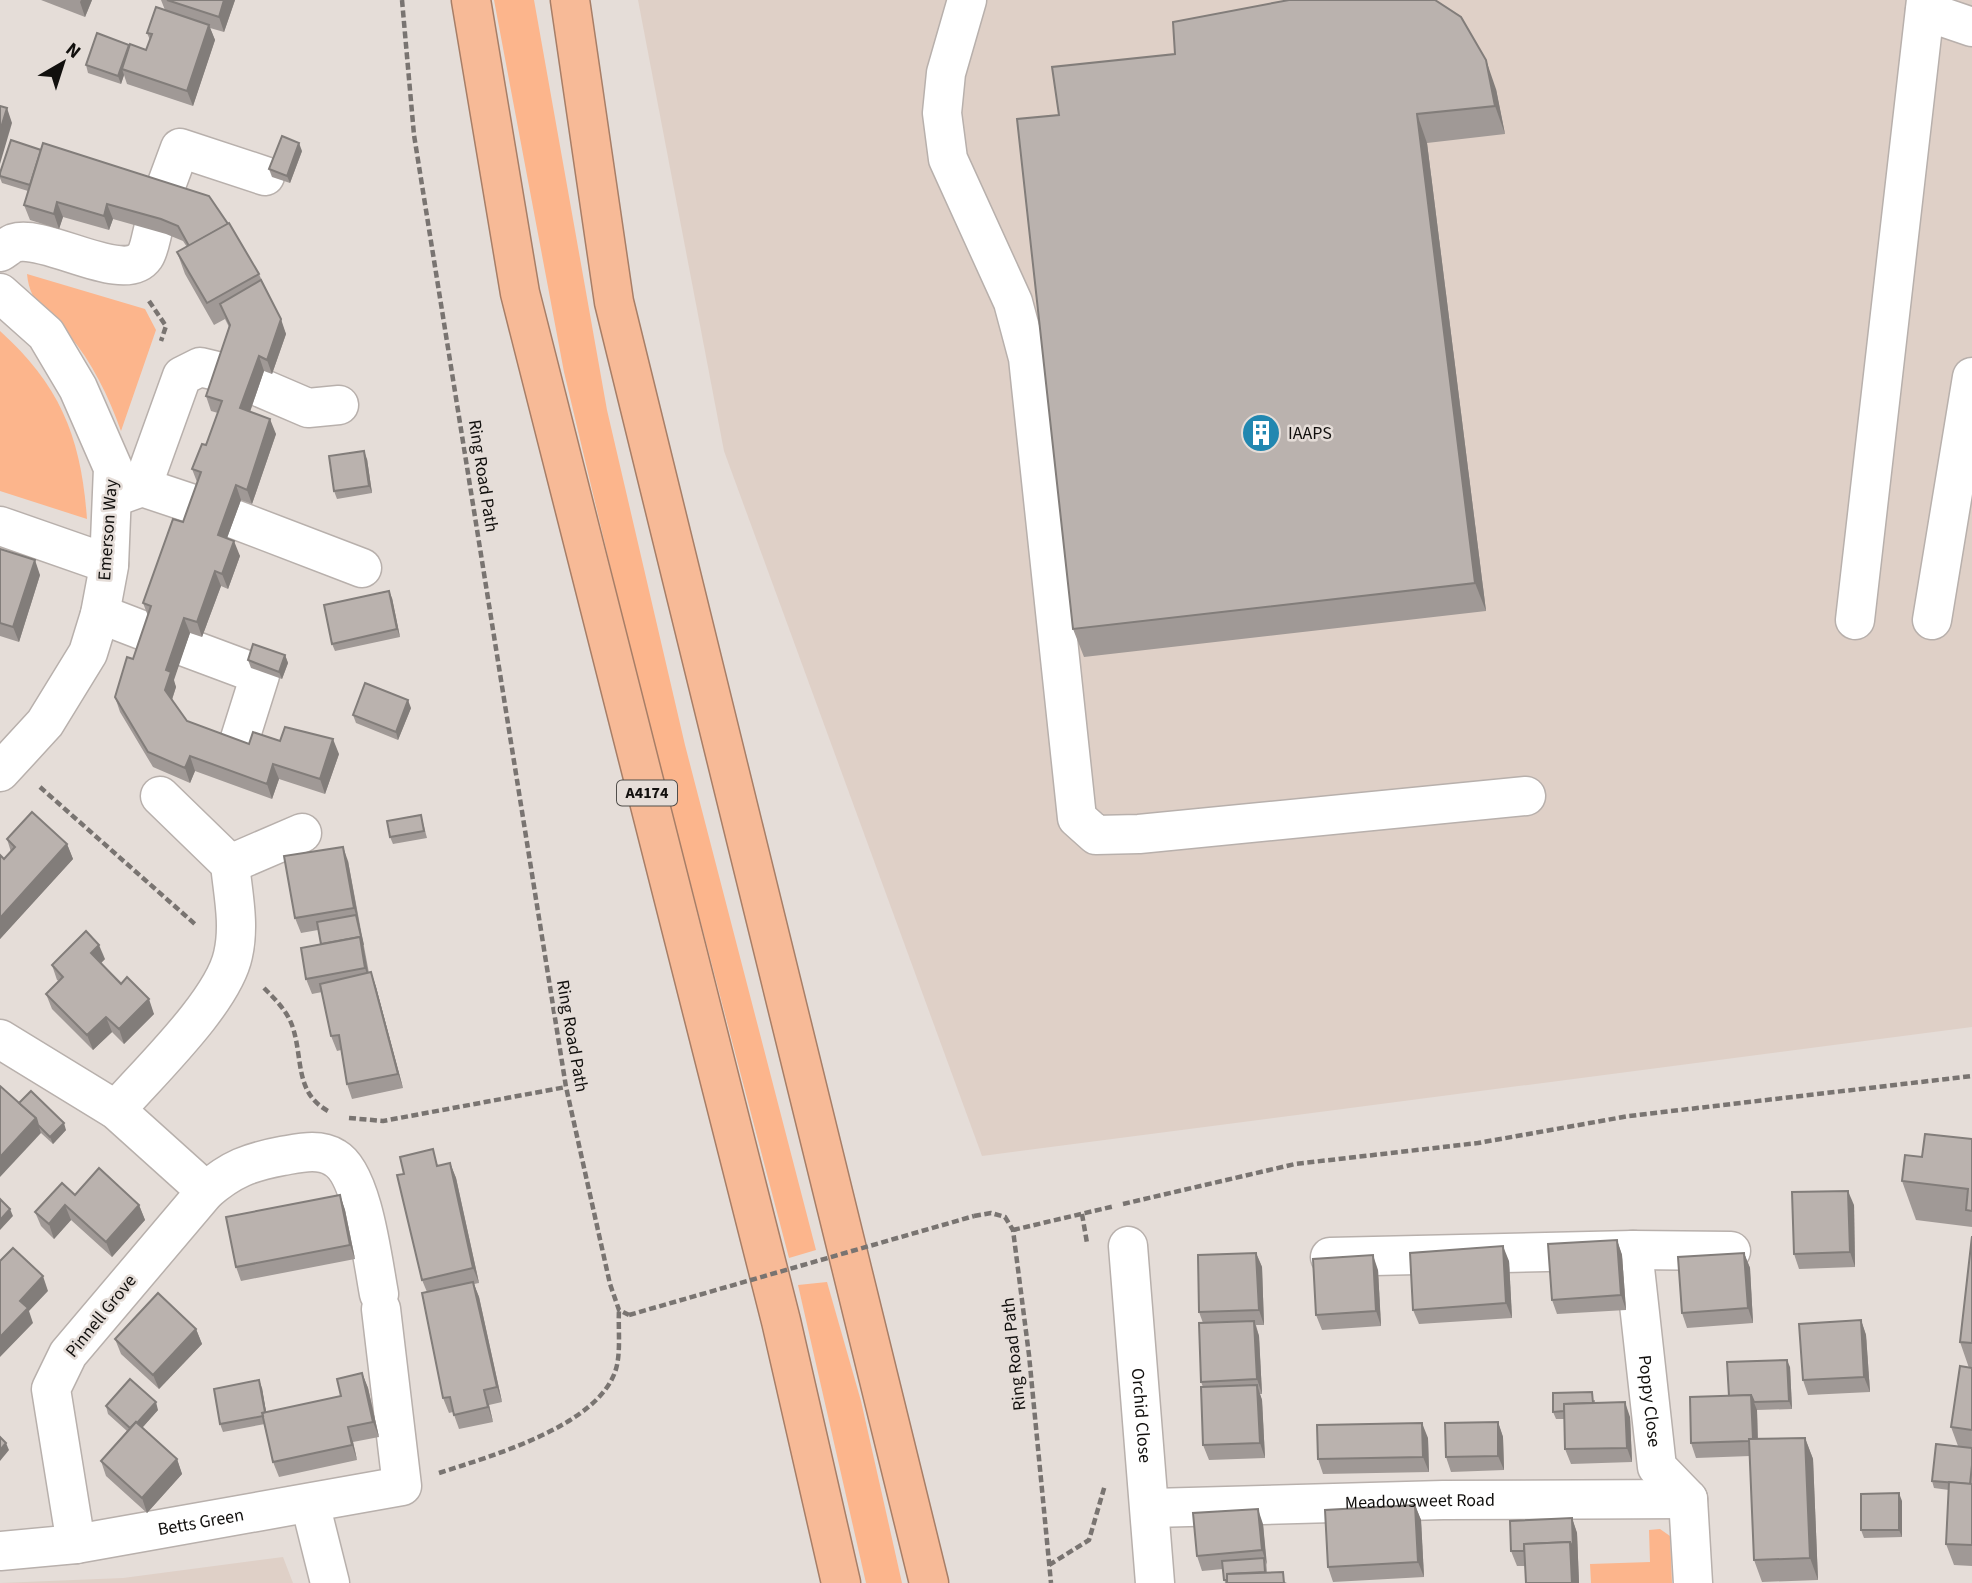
<svg xmlns="http://www.w3.org/2000/svg" width="1972" height="1583" font-family="'Source Sans 3',sans-serif">
<rect width="100%" height="100%" fill="#e5ddd8"/>
<g fill="#dfd0c7">
<polygon points="638,0 1972,0 1972,1027 982,1156 724,451"/>
<polygon points="283,1557 293,1583 0,1583 123,1578"/>
</g>
<g fill="#fcb58c">
<polygon points="494,0 534,0 607,410 685,745 816,1250 789,1258 640,691 564,372"/>
<path d="M 27,274 L 145,309 L 156,330 L 121,431 C 109,397 92,362 69,335 C 50,311 30,307 27,274 Z"/>
<path d="M 0,331 C 61,386 81,438 87,519 L 0,491 Z"/>
<polygon points="827,1282 861,1401 902,1583 866,1583 798,1285"/>
<polygon points="1660,1529 1670,1536 1672,1583 1591,1583 1590,1564 1650,1562 1649,1530"/>
</g>
<g fill="none" stroke-linecap="round" stroke-linejoin="round">
<defs>
<g id="minor">
<polyline points="967,0 946,73 942,113 948,159 1013,302 1028,358 1077,818 1096,835 1139,834 1526,796"/>
<polyline points="1925,11 1972,27"/>
<polyline points="163,194 180,148 265,176"/>
<path d="M 0,252 C 4,250 9,245 14,243 C 45,233 124,286 145,256 C 149,250 151,238 153,230"/>
<polyline points="0,293 46,334 78,388 113,468 109,566 100,614 88,653 45,723 0,772"/>
<polyline points="259,387 308,408 339,405"/>
<polyline points="142,487 182,376 200,367 225,373"/>
<polyline points="117,496 142,487 199,506"/>
<polyline points="234,519 362,568"/>
<polyline points="0,526 109,564"/>
<polyline points="100,614 152,634"/>
<polyline points="1855,620 1926,0"/>
<polyline points="1932,620 1972,377"/>
<polyline points="185,647 260,675 237,748"/>
<polyline points="230,864 302,833"/>
<polyline points="0,1039 116,1110 206,1191 68,1354 51,1389 76,1544"/>
<path d="M 116,1110 C 149,1072 223,1002 233,955 C 240,925 233,894 230,864 L 160,796"/>
<path d="M 206,1191 C 231,1169 250,1162 282,1156 C 300,1153 319,1148 335,1158 C 363,1174 373,1263 379,1294"/>
<path id="s1" d="M 1128,1246 L 1155,1583"/>
<polyline points="1633,1250 1731,1251"/>
<path id="s2" d="M 1330,1257 L 1633,1250 L 1657,1467 L 1688,1499 L 1693,1583"/>
<polyline points="310,1503 330,1583"/>
<path id="s3" d="M 1152,1508 L 1443,1500 L 1688,1499"/>
<path id="s4" d="M 0,1551 L 76,1544 L 402,1486 L 381,1309"/>
</g>
<g id="highway">
<polyline points="471,0 520,293 781,1321 841,1583"/>
<polyline points="570,0 614,302 929,1583"/>
</g>
</defs>
<use href="#minor" stroke="#b8b0ac" stroke-width="41"/>
<use href="#highway" stroke="#a77e67" stroke-width="41"/>
<g stroke="#797471" stroke-width="4.5" stroke-dasharray="7 3.5" stroke-linecap="butt">
<polyline points="402,0 414,135 566,1087 610,1284 619,1310 629,1315"/>
<polyline points="149,301 166,326 161,341"/>
<polyline points="40,787 196,925"/>
<path d="M 264,988 C 276,1000 288,1012 293,1028 C 303,1060 295,1093 328,1111"/>
<polyline points="349,1118 383,1121 566,1087"/>
<polyline points="1123,1204 1295,1164 1478,1143 1629,1116 1972,1076"/>
<polyline points="1082,1214 1087,1243"/>
<polyline points="974,1216 991,1213 1005,1217 1013,1230 1029,1355 1051,1583"/>
<polyline points="1013,1230 1115,1206"/>
<path d="M 439,1473 C 491,1456 599,1426 616,1369 C 621,1352 618,1328 619,1310"/>
<polyline points="1049,1565 1089,1540 1105,1485"/>
</g>
<use href="#minor" stroke="#fff" stroke-width="38"/>
<use href="#highway" stroke="#f7ba97" stroke-width="38"/>
<polyline stroke="#797471" stroke-width="4.5" stroke-dasharray="7 3.5" stroke-linecap="butt" points="629,1315 974,1216"/>
</g>
<g fill="#a09996">
<polygon points="41,0 92,0 85,17"/>
<polygon points="161,0 235,0 224,32 210,28 215,40 193,106 127,84 124,75 121,84 88,73 86,65 129,45 146,50 150,40 147,33 165,10"/>
<polygon points="1175,54 1496,89 1505,134 1427,143 1486,611 1084,657 1073,629 1059,115"/>
<polygon points="43,143 259,274 286,334 272,374 264,371 250,412 276,434 252,504 241,500 227,538 240,556 228,589 221,586 202,637 190,633 173,680 176,687 172,700 187,721 249,744 280,741 339,754 325,794 279,779 272,799 195,771 190,783 153,767 120,712 115,697 133,659 148,616 143,603 183,522 197,482 192,469 206,445 218,413 211,411 206,396 229,327 225,319 214,325 185,274 177,252 187,247 183,241 166,234 113,219 109,230 63,217 59,229 30,220 24,205 28,191 2,183 0,178 0,173 41,150"/>
<polygon points="302,151 290,183 272,177 269,169"/>
<polygon points="367,459 372,493 337,499 334,491"/>
<polygon points="0,549 40,575 19,642 0,636"/>
<polygon points="392,598 400,637 335,651 332,644"/>
<polygon points="285,655 288,663 282,679 251,668 248,660"/>
<polygon points="411,708 398,740 356,723 353,715"/>
<polygon points="421,815 427,838 393,844 390,837"/>
<polygon points="7,839 67,844 73,859 0,939 0,855 4,859 11,852"/>
<polygon points="348,861 369,973 371,972 376,987 403,1088 352,1099 347,1084 341,1050 337,1051 331,1036 322,992 312,994 306,979 321,944 318,930 301,933 295,918"/>
<polygon points="105,959 101,963 154,1014 124,1044 112,1032 93,1050 52,1009 46,994 59,981 57,980 52,965"/>
<polygon points="20,1103 66,1130 53,1144 41,1133"/>
<polygon points="1972,1139 1972,1227 1916,1220 1902,1181 1922,1157"/>
<polygon points="450,1163 456,1178 479,1283 474,1284 479,1297 502,1402 489,1405 493,1422 459,1429 453,1412 449,1413 443,1398 427,1292 422,1280 439,1166"/>
<polygon points="75,1195 139,1205 145,1220 112,1257 71,1220 54,1239 41,1226 35,1212"/>
<polygon points="340,1195 345,1210 355,1259 241,1281 236,1267"/>
<polygon points="1854,1205 1855,1267 1799,1269 1794,1254"/>
<polygon points="1972,1236 1972,1566 1954,1565 1946,1544 1949,1490 1934,1488 1932,1481 1958,1446 1951,1427 1969,1368 1960,1342"/>
<polygon points="1617,1240 1622,1255 1626,1310 1557,1314 1552,1300"/>
<polygon points="1256,1253 1262,1267 1264,1325 1256,1325 1259,1336 1262,1394 1260,1394 1262,1400 1265,1458 1209,1460 1203,1445 1203,1387 1201,1382 1203,1323 1199,1312"/>
<polygon points="1744,1253 1750,1268 1753,1323 1687,1328 1682,1313"/>
<polygon points="1509,1261 1512,1318 1419,1324 1413,1310"/>
<polygon points="1378,1270 1381,1326 1322,1330 1316,1315"/>
<polygon points="1861,1320 1866,1335 1870,1392 1808,1395 1803,1380"/>
<polygon points="196,1329 202,1344 159,1389 121,1354 115,1339"/>
<polygon points="1790,1367 1792,1409 1757,1410 1758,1439 1805,1438 1813,1459 1818,1580 1762,1582 1754,1560 1750,1456 1696,1458 1691,1443 1729,1396"/>
<polygon points="362,1373 368,1388 379,1437 353,1442 357,1460 279,1477 273,1462 265,1424 223,1432 220,1424 262,1388 266,1412 341,1396"/>
<polygon points="1595,1400 1595,1403 1630,1417 1632,1462 1571,1464 1565,1449 1564,1419 1556,1419 1553,1412"/>
<polygon points="106,1406 158,1410 142,1428 177,1459 182,1474 147,1513 106,1476 101,1461 127,1431 108,1414"/>
<polygon points="1498,1422 1503,1437 1504,1470 1451,1472 1446,1457"/>
<polygon points="1428,1438 1429,1472 1323,1474 1318,1459"/>
<polygon points="1902,1501 1902,1537 1864,1538 1861,1530"/>
<polygon points="1415,1505 1421,1520 1424,1577 1333,1582 1328,1567"/>
<polygon points="1572,1518 1577,1533 1579,1583 1525,1566 1517,1566 1511,1551"/>
<polygon points="1263,1524 1267,1572 1287,1583 1225,1583 1223,1569 1202,1571 1197,1556"/>
</g>
<g fill="#827d7a">
<polygon points="81,0 92,0 85,17 80,2"/>
<polygon points="224,0 235,0 224,32 219,17"/>
<polygon points="209,25 215,40 193,106 187,91"/>
<polygon points="129,45 122,69 124,75 121,84 118,76"/>
<polygon points="1486,60 1496,89 1505,134 1495,106"/>
<polygon points="7,108 12,123 0,164 0,131"/>
<polygon points="1417,114 1427,143 1486,611 1475,583"/>
<polygon points="299,143 302,151 290,183 287,176"/>
<polygon points="57,202 63,217 59,229 54,214"/>
<polygon points="107,204 113,219 109,230 104,216"/>
<polygon points="281,319 286,334 272,374 267,360"/>
<polygon points="259,356 264,371 246,423 240,408"/>
<polygon points="270,419 276,434 252,504 247,490"/>
<polygon points="364,451 367,459 372,493 369,486"/>
<polygon points="236,485 241,500 223,549 218,535"/>
<polygon points="234,541 240,556 228,589 222,574"/>
<polygon points="35,560 40,575 19,642 13,627"/>
<polygon points="215,571 221,586 202,637 197,622"/>
<polygon points="389,591 392,598 400,637 397,629"/>
<polygon points="184,618 190,633 174,680 176,687 170,705 165,690 166,670"/>
<polygon points="285,655 288,663 282,679 279,672"/>
<polygon points="408,700 411,708 398,740 396,732"/>
<polygon points="333,739 339,754 325,794 320,779"/>
<polygon points="190,756 195,771 190,783 185,768"/>
<polygon points="273,764 279,779 272,799 267,784"/>
<polygon points="67,844 73,859 0,939 0,918"/>
<polygon points="343,847 348,861 370,983 365,968 356,915 354,908"/>
<polygon points="99,945 105,959 96,968 91,953"/>
<polygon points="371,972 376,987 403,1088 398,1074"/>
<polygon points="149,999 154,1014 124,1044 119,1029"/>
<polygon points="106,1017 112,1032 93,1050 87,1035"/>
<polygon points="36,1118 41,1133 0,1177 0,1157"/>
<polygon points="64,1123 66,1130 53,1144 50,1137"/>
<polygon points="450,1163 456,1178 479,1283 473,1268"/>
<polygon points="1848,1191 1854,1205 1855,1267 1850,1252"/>
<polygon points="340,1195 345,1210 355,1259 350,1245"/>
<polygon points="65,1205 71,1220 54,1239 49,1224"/>
<polygon points="139,1205 145,1220 112,1257 106,1242"/>
<polygon points="10,1209 13,1216 0,1230 0,1220"/>
<polygon points="1617,1240 1622,1255 1626,1310 1621,1295"/>
<polygon points="1503,1246 1509,1261 1512,1318 1506,1303"/>
<polygon points="1256,1253 1262,1267 1264,1325 1259,1310"/>
<polygon points="1744,1253 1750,1268 1753,1323 1748,1308"/>
<polygon points="1373,1255 1378,1270 1381,1326 1376,1311"/>
<polygon points="43,1276 48,1291 29,1311 33,1323 0,1357 0,1337 20,1301"/>
<polygon points="473,1282 479,1297 502,1402 497,1387"/>
<polygon points="1861,1320 1866,1335 1870,1392 1864,1377"/>
<polygon points="1254,1321 1259,1336 1262,1394 1257,1379"/>
<polygon points="196,1329 202,1344 159,1389 153,1375"/>
<polygon points="1787,1360 1790,1367 1792,1409 1789,1401"/>
<polygon points="362,1373 368,1388 379,1437 373,1422"/>
<polygon points="259,1380 262,1388 268,1423 265,1416"/>
<polygon points="1257,1385 1262,1400 1265,1458 1260,1443"/>
<polygon points="484,1390 489,1405 493,1422 488,1407"/>
<polygon points="1751,1395 1757,1410 1758,1455 1753,1441"/>
<polygon points="156,1402 158,1410 134,1437 131,1429"/>
<polygon points="1625,1402 1630,1417 1632,1462 1627,1448"/>
<polygon points="1498,1422 1503,1437 1504,1470 1498,1456"/>
<polygon points="1422,1423 1428,1438 1429,1472 1423,1457"/>
<polygon points="348,1427 353,1442 357,1460 352,1445"/>
<polygon points="1805,1438 1813,1459 1818,1580 1810,1558"/>
<polygon points="6,1443 9,1450 0,1461 0,1450"/>
<polygon points="177,1459 182,1474 147,1513 142,1498"/>
<polygon points="1899,1493 1902,1501 1902,1537 1899,1530"/>
<polygon points="1415,1505 1421,1520 1424,1577 1418,1562"/>
<polygon points="1258,1509 1263,1524 1267,1565 1262,1550"/>
<polygon points="1572,1518 1577,1533 1579,1583 1572,1583 1570,1542"/>
</g>
<g fill="#bab2ae" stroke="#827d7a" stroke-width="2">
<polygon points="167,0 224,0 219,17"/>
<polygon points="1289,0 1435,0 1461,17 1486,60 1495,106 1417,114 1475,583 1073,629 1017,119 1059,115 1052,67 1175,54 1173,22"/>
<polygon points="156,7 209,25 187,91 122,69 130,44 146,50 152,34 147,33"/>
<polygon points="97,33 129,45 118,76 86,65"/>
<polygon points="0,106 7,108 0,131"/>
<polygon points="282,136 299,143 287,176 269,169"/>
<polygon points="11,140 41,150 30,185 0,176 0,173"/>
<polygon points="43,143 209,196 228,224 189,246 178,226 161,219 107,204 104,216 57,202 54,214 24,205"/>
<polygon points="229,223 259,274 207,303 177,252"/>
<polygon points="261,280 281,319 267,360 259,356 240,408 270,419 247,490 236,485 218,535 234,541 222,574 215,571 197,622 184,618 166,670 171,672 165,690 187,721 249,744 253,732 280,741 285,727 333,739 320,779 273,764 267,784 190,756 185,768 148,752 115,697 127,657 133,659 151,606 143,603 173,519 183,522 201,472 192,469 202,444 206,445 222,401 206,396 230,325 220,304"/>
<polygon points="364,451 369,486 334,491 329,456"/>
<polygon points="0,549 35,560 13,627 0,623"/>
<polygon points="389,591 397,629 332,644 324,605"/>
<polygon points="253,644 285,655 279,672 248,660"/>
<polygon points="365,683 408,700 396,732 353,715"/>
<polygon points="32,812 67,844 0,918 0,855 4,859 15,847 7,839"/>
<polygon points="421,815 424,831 390,837 387,821"/>
<polygon points="343,847 354,908 295,918 284,856"/>
<polygon points="356,915 363,945 360,937 321,944 317,922"/>
<polygon points="86,931 99,945 91,953 121,984 127,977 149,999 119,1029 106,1017 87,1035 46,994 63,977 52,965"/>
<polygon points="360,937 365,968 306,979 301,948"/>
<polygon points="371,972 398,1074 347,1084 339,1035 331,1036 320,984"/>
<polygon points="0,1086 36,1118 0,1157"/>
<polygon points="31,1091 64,1123 50,1137 38,1125 36,1118 19,1103"/>
<polygon points="1925,1134 1972,1139 1972,1211 1966,1210 1968,1189 1902,1181 1905,1155 1922,1157"/>
<polygon points="433,1149 437,1166 450,1163 473,1268 422,1280 397,1175 404,1174 400,1157"/>
<polygon points="99,1168 139,1205 106,1242 65,1205 49,1224 35,1212 62,1183 75,1195"/>
<polygon points="1848,1191 1850,1252 1794,1254 1792,1192"/>
<polygon points="340,1195 350,1245 236,1267 226,1217"/>
<polygon points="0,1199 10,1209 0,1220"/>
<polygon points="1972,1236 1972,1343 1960,1342"/>
<polygon points="1617,1240 1621,1295 1552,1300 1548,1244"/>
<polygon points="1503,1246 1506,1303 1413,1310 1410,1253"/>
<polygon points="13,1248 43,1276 20,1301 28,1308 0,1337 0,1261"/>
<polygon points="1256,1253 1259,1310 1199,1312 1198,1255"/>
<polygon points="1744,1253 1748,1308 1682,1313 1678,1257"/>
<polygon points="1373,1255 1376,1311 1316,1315 1313,1259"/>
<polygon points="473,1282 497,1387 484,1390 488,1407 454,1415 450,1397 443,1398 422,1293"/>
<polygon points="158,1293 196,1329 153,1375 115,1339"/>
<polygon points="1861,1320 1864,1377 1803,1380 1799,1324"/>
<polygon points="1254,1321 1257,1379 1201,1382 1199,1323"/>
<polygon points="1787,1360 1789,1401 1754,1402 1751,1395 1729,1396 1727,1362"/>
<polygon points="1960,1366 1972,1368 1972,1430 1951,1427"/>
<polygon points="362,1373 373,1422 348,1427 352,1445 273,1462 262,1413 341,1396 337,1379"/>
<polygon points="130,1379 156,1402 137,1423 136,1422 130,1428 106,1406"/>
<polygon points="259,1380 265,1412 262,1413 263,1416 220,1424 214,1389"/>
<polygon points="1257,1385 1260,1443 1203,1445 1201,1387"/>
<polygon points="1592,1392 1593,1403 1564,1404 1564,1411 1553,1412 1553,1393"/>
<polygon points="1751,1395 1753,1439 1749,1439 1749,1441 1691,1443 1690,1397"/>
<polygon points="1625,1402 1627,1448 1565,1449 1564,1404"/>
<polygon points="136,1422 177,1459 142,1498 101,1461"/>
<polygon points="1498,1422 1498,1456 1446,1457 1445,1423"/>
<polygon points="1422,1423 1423,1457 1318,1459 1317,1425"/>
<polygon points="0,1437 6,1443 0,1450"/>
<polygon points="1805,1438 1810,1558 1754,1560 1749,1439"/>
<polygon points="1936,1444 1972,1448 1972,1465 1970,1484 1932,1481"/>
<polygon points="1949,1482 1972,1484 1972,1545 1946,1544"/>
<polygon points="1899,1493 1899,1530 1861,1530 1861,1494"/>
<polygon points="1415,1505 1418,1562 1328,1567 1325,1510"/>
<polygon points="1258,1509 1262,1550 1197,1556 1193,1513"/>
<polygon points="1572,1518 1573,1549 1570,1542 1524,1544 1524,1551 1511,1551 1510,1521"/>
<polygon points="1570,1542 1572,1583 1526,1583 1524,1544"/>
<polygon points="1264,1558 1265,1572 1227,1574 1227,1580 1224,1580 1222,1561"/>
<polygon points="1283,1572 1284,1583 1227,1583 1227,1574"/>
</g>
<defs>
<symbol id="building-disc" viewBox="-11 -11 22 22"><circle r="9.5" fill="#2187b0" stroke="#e5ddd8"/><path d="M-4-6H4V6H1V3H-1V6H-4ZM-2.5-4.3h1.7v1.8h-1.7ZM.8-4.3h1.7v1.8H.8ZM-2.5-1h1.7V.8h-1.7ZM.8-1h1.7V.8H.8Z" fill="#fff"/></symbol>
</defs>
<g fill-rule="evenodd">
<use href="#building-disc" x="1239" y="411" width="44" height="44"/>
</g>
<g text-anchor="middle" dominant-baseline="central" stroke-width="5" stroke-linejoin="round" paint-order="stroke">
<rect fill="#e5ddd8" stroke="#514e4b" stroke-width="2" x="617" y="780.5" width="60" height="25" rx="5"/>
<g font-size="16" font-weight="bold" fill="#12100e">
<text x="647" y="793">A4174</text>
</g>
<g font-size="18" fill="#12100e" stroke="#e5ddd8" text-anchor="start">
<text x="1288" y="433">IAAPS</text>
</g>
<g font-size="18" fill="#12100e" stroke="#e5ddd8">
<text transform="translate(483 476) rotate(81)">Ring Road Path</text>
<text transform="translate(108 530) rotate(-86)">Emerson Way</text>
<text transform="translate(572 1036) rotate(80)">Ring Road Path</text>
<text transform="translate(101 1316) rotate(-51)">Pinnell Grove</text>
<text transform="translate(1014 1354) rotate(-96)">Ring Road Path</text>
<text stroke="none"><textPath href="#s2" startOffset="455">Poppy Close</textPath></text>
<text stroke="none"><textPath href="#s1" startOffset="170">Orchid Close</textPath></text>
<text stroke="none"><textPath href="#s3" startOffset="268">Meadowsweet Road</textPath></text>
<text stroke="none"><textPath href="#s4" startOffset="203">Betts Green</textPath></text>
</g>
</g>
<g transform="translate(63 63) rotate(39)" stroke="#e5ddd8" stroke-width="5" paint-order="stroke">
<path d="M0-5L12 26L0 18L-12 26Z" fill="#12100e"/>
<text y="-10" font-size="19" font-weight="bold" text-anchor="middle" fill="#12100e">N</text>
</g>
</svg>
